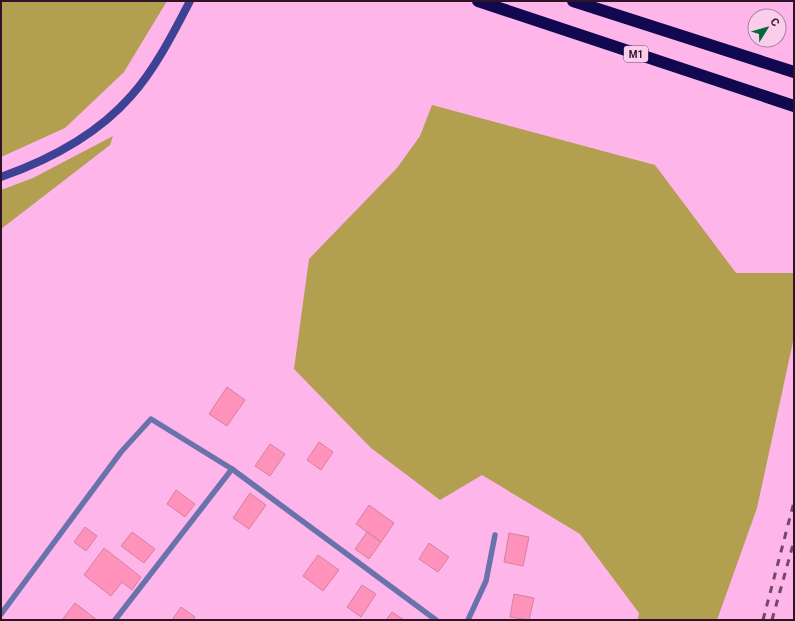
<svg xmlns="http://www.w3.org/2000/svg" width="795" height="621" font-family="Roboto,sans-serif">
<rect width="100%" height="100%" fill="#feb5ea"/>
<g fill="#b29f4f">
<polygon points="1,1 167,1 124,72 65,128 1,157"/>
<polygon points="432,105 655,165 736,273 794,273 794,337 757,508 717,620 638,620 639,613 580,534 482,475 440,500 371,448 294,369 309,259 397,168 420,136"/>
<polygon points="113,136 110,145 1,229 1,190 33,178"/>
</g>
<g fill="#fe92bb" stroke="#d481a0">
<polygon points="227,387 245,400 227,426 209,414"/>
<polygon points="319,442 333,452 321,470 307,460"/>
<polygon points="270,444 285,454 270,476 255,466"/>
<polygon points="176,490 195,504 185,517 167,504"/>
<polygon points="250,493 266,505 249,529 233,518"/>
<polygon points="369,505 394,523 381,542 356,524"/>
<polygon points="85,527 97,536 86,551 74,542"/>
<polygon points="132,532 155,549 144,563 121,546"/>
<polygon points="367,532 381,542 369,559 355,549"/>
<polygon points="509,533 529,537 523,566 504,562"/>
<polygon points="429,543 449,557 438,572 419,559"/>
<polygon points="104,548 141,577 132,590 122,582 111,596 84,575"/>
<polygon points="318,555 339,570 323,591 303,576"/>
<polygon points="362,585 376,594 361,617 347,607"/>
<polygon points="514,594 534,598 529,620 510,617"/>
<polygon points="75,603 97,620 62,620"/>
<polygon points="181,607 195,617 193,620 172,620"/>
<polygon points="392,612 404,620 386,620"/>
</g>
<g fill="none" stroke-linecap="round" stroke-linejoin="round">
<g stroke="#6a72ac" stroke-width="5.5">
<polyline points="1,614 121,452 151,419 232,469 436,620"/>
<polyline points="115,620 232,469"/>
<polyline points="468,620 486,581 495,535"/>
</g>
<path stroke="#3e4295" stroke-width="8" d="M 1,177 C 49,160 97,135 131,96 C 154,71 174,32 190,1"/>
<g stroke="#12084f" stroke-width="12">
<polyline points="478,1 794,106"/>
<polyline points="573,1 794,72"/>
</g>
<g stroke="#724867" stroke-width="3" stroke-dasharray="7 7" stroke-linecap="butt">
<polyline points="763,620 794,502"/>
<polyline points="772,620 794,541"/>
</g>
</g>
<g text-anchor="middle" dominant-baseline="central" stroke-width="3.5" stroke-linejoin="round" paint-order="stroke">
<rect fill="#facded" stroke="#6c4c64" stroke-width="1" x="624" y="46" width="24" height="16" rx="3"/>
<g font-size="10" font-weight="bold" fill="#2f1429">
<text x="636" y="54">М1</text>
</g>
</g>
<rect width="795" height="621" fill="none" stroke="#2f1429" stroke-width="4"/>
<g transform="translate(767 28) rotate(53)"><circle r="19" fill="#facded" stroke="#a9839f"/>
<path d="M0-3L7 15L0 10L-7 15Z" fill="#03683d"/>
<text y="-6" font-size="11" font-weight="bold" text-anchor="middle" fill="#2f1429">С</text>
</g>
</svg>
